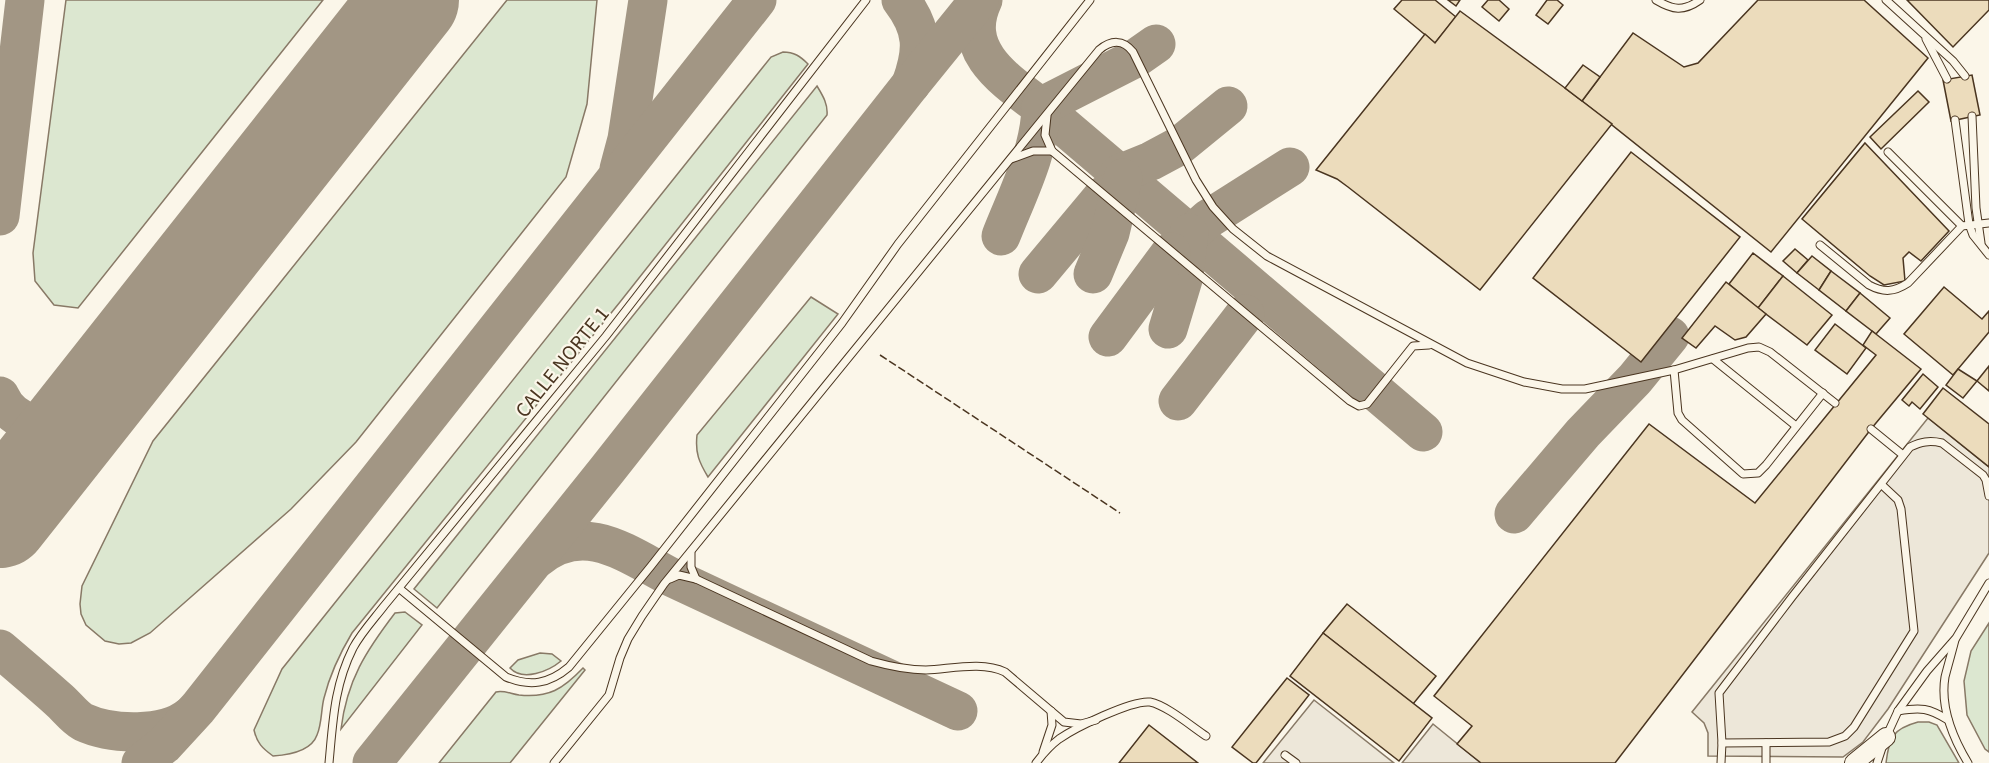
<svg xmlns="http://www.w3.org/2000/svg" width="1989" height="763" font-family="'Source Sans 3',sans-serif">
<rect width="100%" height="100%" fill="#fbf6e9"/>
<g fill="#dce7d0" stroke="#887966" stroke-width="1.5">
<polygon points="66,0 323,0 78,308 54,305 35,281 33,253"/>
<polygon points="507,0 597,0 587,104 566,177 356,442 291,509 150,633 131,643 119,644 105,641 86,625 81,614 80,604 82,586 153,441"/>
<path d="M 783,52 C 794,52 800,56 808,64 L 620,302 L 352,633 C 340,653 330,674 324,698 C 321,709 322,724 317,735 C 311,752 288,755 273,756 C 262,748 257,743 254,730 L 282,669 L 771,57 Z"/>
<path d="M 817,86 C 823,96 828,104 827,115 L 437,608 L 414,589 Z"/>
<path d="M 811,297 L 838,314 L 708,477 C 699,462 695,453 697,435 Z"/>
<path d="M 405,612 L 422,625 L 341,729 C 347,680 366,651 395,613 Z"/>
<polygon points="1989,623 1989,752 1985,749 1967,715 1964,681 1971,651"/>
<path d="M 540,653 L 552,654 L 561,661 C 549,671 523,682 510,668 L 518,660 Z"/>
<path d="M 583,668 L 585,670 L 510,763 L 439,763 L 496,692 C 504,690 511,694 519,695 C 549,698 563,689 583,668 Z"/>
<path d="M 1918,722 L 1929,722 L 1937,725 L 1959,763 L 1886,763 C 1889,738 1892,729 1918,722 Z"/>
</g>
<g fill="#ede7d9" stroke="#887966" stroke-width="1.5">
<polygon points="1928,418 1989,467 1989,553 1888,709 1863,742 1843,757 1708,756 1708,733 1704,723 1692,712"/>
<polygon points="1314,700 1394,763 1263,763"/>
<polygon points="1433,724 1481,763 1402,763"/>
</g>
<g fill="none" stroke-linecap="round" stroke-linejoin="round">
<g stroke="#a29684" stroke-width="39">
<path d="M 901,0 C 924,30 923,51 911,84"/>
<path d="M 983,0 C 959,51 1005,80 1041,107 L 1423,432"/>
<polyline points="1040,107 1136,58 1156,44"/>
<polyline points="619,169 627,139 648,0"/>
<polyline points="1119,174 1151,161 1179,146 1228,106"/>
<polyline points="0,216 25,0"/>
<polyline points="1190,235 1208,219 1290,167"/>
<path d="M 1001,236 C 1017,195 1040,152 1041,107"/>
<polyline points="1038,274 1104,195"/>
<polyline points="1093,274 1110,233 1123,178"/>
<polyline points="1168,329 1184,276 1189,233"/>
<polyline points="1108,337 1171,252"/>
<path d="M 0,396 C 12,424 49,433 74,417 C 82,412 89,404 95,397"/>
<polyline points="1178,401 1245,314"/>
<polyline points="1514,514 1583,433 1635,379 1670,336"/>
<polyline points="0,537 23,489"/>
<path d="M 538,558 C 584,520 627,554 671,577 L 958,711"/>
<path d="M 0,649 C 20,666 40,683 59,700 C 67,707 74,717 83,722 C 111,735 165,737 190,716"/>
<polyline points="141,763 164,745 198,708 757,0"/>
<polyline points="372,763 607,470 911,84 979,0"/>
</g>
<polyline stroke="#a29684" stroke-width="98" points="0,519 410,0"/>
</g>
<g fill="#ecdcbc" stroke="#4a3520" stroke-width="1.5">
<polygon points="1402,0 1435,0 1456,17 1435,43 1394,9"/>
<polygon points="1448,0 1460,0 1456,6"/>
<polygon points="1488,0 1499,0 1509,9 1499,21 1482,7"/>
<polygon points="1547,0 1557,0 1563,5 1548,24 1536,15"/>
<polygon points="1758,0 1864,0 1928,58 1771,252 1582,101 1633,33 1684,67 1698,63"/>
<polygon points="1907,0 1989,0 1989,10 1953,47"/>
<polygon points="1460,11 1565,88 1612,124 1480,290 1348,187 1337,179 1316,170 1425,34 1435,43"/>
<polygon points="1583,65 1600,77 1582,101 1565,88"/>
<polygon points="1972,75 1980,115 1951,121 1943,80"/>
<polygon points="1918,91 1929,102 1881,149 1870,137"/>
<polygon points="1865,143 1949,231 1921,261 1909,252 1903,258 1905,281 1884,285 1870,276 1802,219"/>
<polygon points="1631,152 1740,237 1641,362 1533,278"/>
<polygon points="1795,249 1808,260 1797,273 1783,261"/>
<polygon points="1753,253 1783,276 1758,308 1729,284"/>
<polygon points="1812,256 1831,271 1819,290 1797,273"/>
<polygon points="1831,271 1860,293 1846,311 1819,290"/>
<polygon points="1783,276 1832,315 1807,345 1758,308"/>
<polygon points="1726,282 1766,314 1746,337 1735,340 1715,326 1696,348 1682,338"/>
<polygon points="1944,287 1982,319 1989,311 1989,332 1953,375 1904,334"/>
<polygon points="1860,293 1890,318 1876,334 1846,311"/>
<polygon points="1835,324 1866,348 1847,374 1815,350"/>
<polygon points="1872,331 1921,369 1871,429 1615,763 1481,763 1457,744 1472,726 1434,696 1649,424 1755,503 1876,355 1863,345"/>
<polygon points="1989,366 1989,391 1977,381"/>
<polygon points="1958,369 1977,381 1963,398 1946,385"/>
<polygon points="1923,374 1938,387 1920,409 1912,402 1909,406 1902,400"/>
<polygon points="1943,388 1989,424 1989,467 1923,414"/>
<polygon points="1347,604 1436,676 1413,704 1323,633"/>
<polygon points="1323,633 1432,718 1399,761 1290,676"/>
<polygon points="1287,678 1309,695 1256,763 1253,763 1232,747"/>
<polygon points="1149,725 1198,763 1119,763"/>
</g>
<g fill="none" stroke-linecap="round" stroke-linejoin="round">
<defs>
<g id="lane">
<path d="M 1656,0 C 1673,10 1683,12 1700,0"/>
<polyline points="1886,0 1953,61 1965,76"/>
<polyline points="1926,39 1947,79"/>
<polyline points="1047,116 1045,135 1052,151 1350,401 1359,406 1367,404 1413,346 1429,345"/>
<polyline points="1972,116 1976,208 1981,243"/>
<polyline points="1955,120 1969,224 1973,235 1989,255"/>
<polyline points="1888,152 1962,226"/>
<polyline points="1011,159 1033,151 1052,151"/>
<path d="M 1820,245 L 1869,285 C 1884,293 1894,292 1908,283 L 1962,226 L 1989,223"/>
<polyline points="1713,359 1796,426"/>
<polyline points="1674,370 1678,413 1682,420 1743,474 1758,473 1766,465 1823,393"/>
<polyline points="1871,429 1903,455"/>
<polyline points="691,553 691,567 696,579"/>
<path d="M 670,579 L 679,575 L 696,579 L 871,661 C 889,666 907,670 926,670 C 951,669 982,661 1005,672 L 1064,722 L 1081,724 L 1096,720"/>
<path d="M 400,589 L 506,677 C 530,687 549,684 569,667 L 651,566 L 842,323 L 898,244 L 1090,0"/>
<path d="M 1955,640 C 1952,652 1948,665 1945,677 C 1940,707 1953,738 1968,763"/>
<path d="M 1898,711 C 1921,707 1929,708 1948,720"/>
<polyline points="1887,735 1898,711 1927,671 1956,638 1989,583"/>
<polyline points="1722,743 1829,742 1845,736 1854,727 1914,631 1901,509 1898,500 1882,485"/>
<polyline points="1766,743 1766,763"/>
<polyline points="1043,752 1052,725 1051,711"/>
<polyline points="1285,755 1296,763"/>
<path d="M 329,763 C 333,721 334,686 353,648 C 361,633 374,619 384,606 L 606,336 L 866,0"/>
<path d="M 554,763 L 609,695 L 620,658 L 628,639 L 642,616 L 664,584 L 1099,50 C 1111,40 1123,39 1133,52 L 1196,180 L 1213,207 L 1233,229 L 1267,256 L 1467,363 L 1524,382 L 1562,389 L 1585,389 L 1674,370 L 1748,348 L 1759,347 L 1770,352 L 1835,403"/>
<path d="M 1036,763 C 1042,755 1051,745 1059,739 C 1075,728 1131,700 1150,702 C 1166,705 1191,726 1206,736"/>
<path d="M 1721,763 L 1722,743 L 1719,693 L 1792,597 L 1910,447 C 1921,442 1929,440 1942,443 L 1983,475 L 1986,480 L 1989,496"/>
<polyline points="1877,763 1883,745"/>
</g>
<polyline id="secondary" points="1854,763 1886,737"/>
</defs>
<use href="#lane" stroke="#4a3520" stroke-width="9"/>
<use href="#secondary" stroke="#4a3520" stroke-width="20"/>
<use href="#lane" stroke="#fbf6e9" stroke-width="7"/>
<use href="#secondary" stroke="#fbf6e9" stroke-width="18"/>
<polyline stroke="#4a3520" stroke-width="1.5" stroke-dasharray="8 3" stroke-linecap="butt" points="880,355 1120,513"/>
</g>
<g text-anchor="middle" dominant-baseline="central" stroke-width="4.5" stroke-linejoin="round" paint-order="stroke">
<g font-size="21" fill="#4a3520" stroke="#fbf6e9">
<text transform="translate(562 362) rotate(-51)">CALLE NORTE 1</text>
</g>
</g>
</svg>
